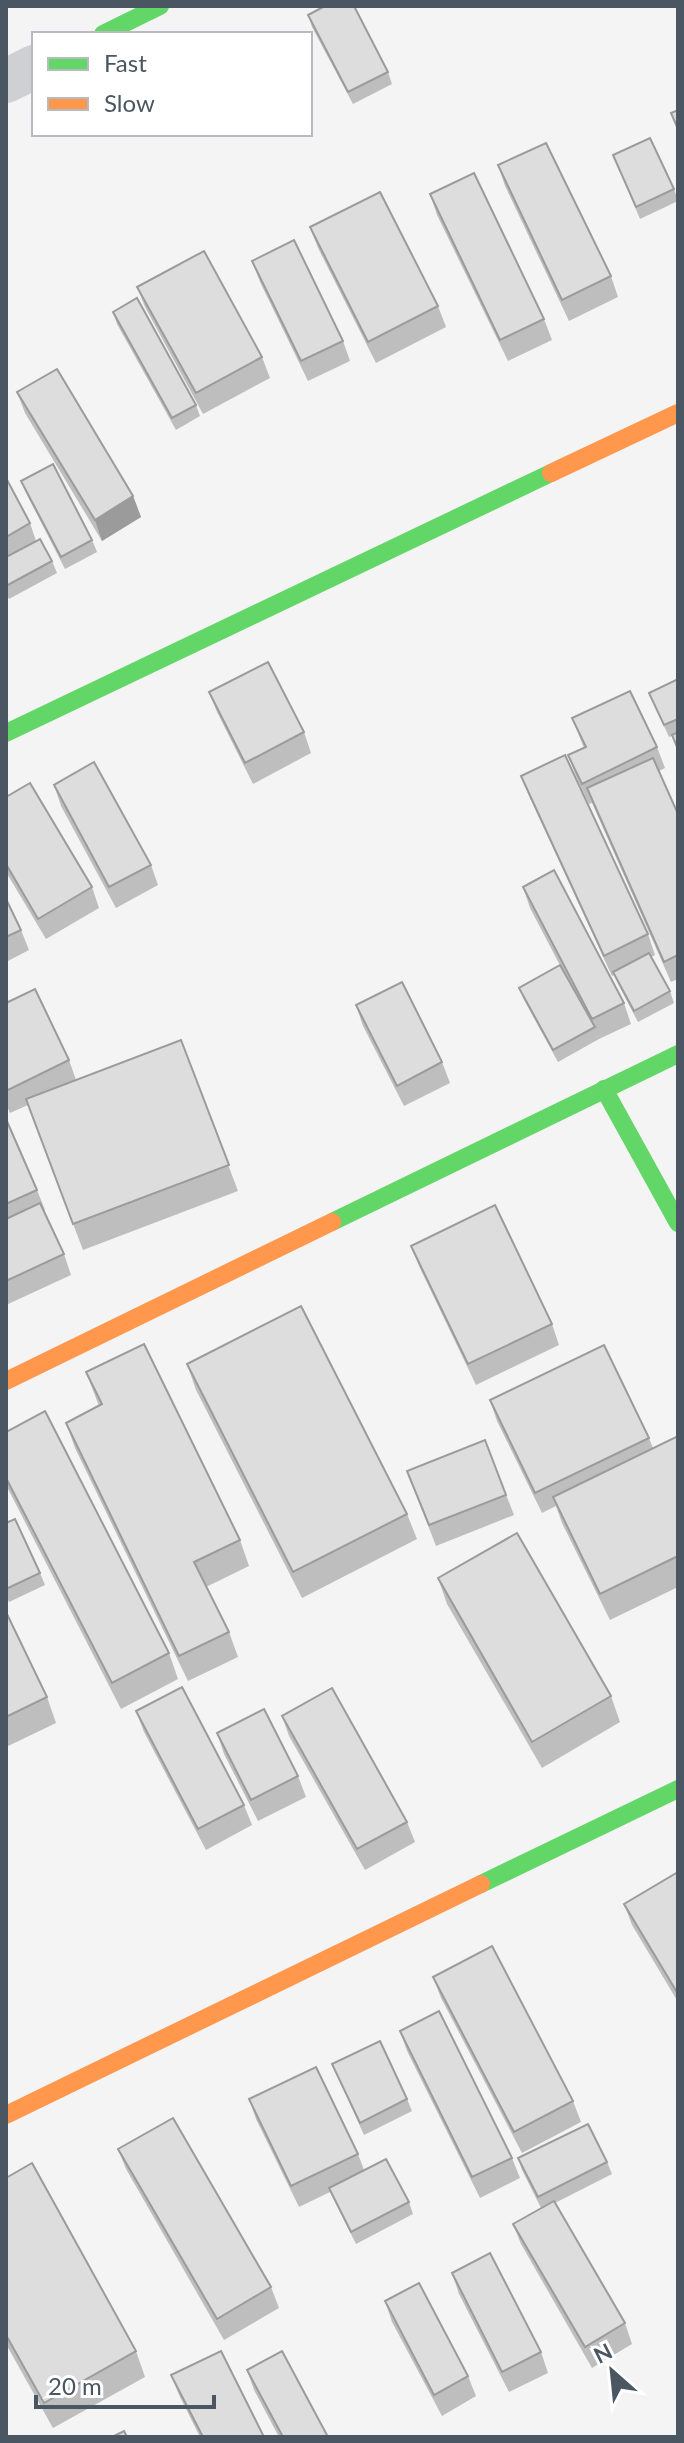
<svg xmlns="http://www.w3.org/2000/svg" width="684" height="2443" font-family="Lato,sans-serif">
<rect width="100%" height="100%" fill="#f4f4f4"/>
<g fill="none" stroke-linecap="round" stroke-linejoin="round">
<polyline stroke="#ced0d2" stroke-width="44" points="6,81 34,67"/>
<g stroke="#63d668" stroke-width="18">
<polyline points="103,34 160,6"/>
<polyline points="6,733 551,473"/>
<polyline points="604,1089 678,1223"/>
<polyline points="332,1222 678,1054"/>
<polyline points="481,1884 678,1789"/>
</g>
<g stroke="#ff974d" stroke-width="18">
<polyline points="551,473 678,413"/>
<polyline points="6,1381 332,1222"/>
<polyline points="6,2115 481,1884"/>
</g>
</g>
<g fill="#bebebf">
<polygon points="308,15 388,72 392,84 353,104 312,27"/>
<polygon points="613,155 674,189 678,201 640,219"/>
<polygon points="498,165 611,276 618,297 569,321 505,186"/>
<polygon points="430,194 544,319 552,340 508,361 437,215"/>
<polygon points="310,227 438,306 446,327 376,363 318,248"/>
<polygon points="252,261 343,341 350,361 308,381 260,282"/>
<polygon points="137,287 262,357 270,378 203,414 145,307"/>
<polygon points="113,312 196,405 200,416 176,430 117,324"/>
<polygon points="17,392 133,496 141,517 102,541 25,413"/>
<polygon points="6,478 30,523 36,541 52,561 57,573 9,599 6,593"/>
<polygon points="21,481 92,540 97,552 65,569 26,493"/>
<polygon points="678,679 678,752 672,736 669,737 649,693"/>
<polygon points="209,692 304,732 311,753 253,784 217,712"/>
<polygon points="572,718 657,747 665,768 659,771 678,814 678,979 671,982 592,803 589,804 576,776 568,755 584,748"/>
<polygon points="521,776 648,934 655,955 651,957 670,991 674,1003 638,1022 618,984 614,975 612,976 529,796"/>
<polygon points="54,785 151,865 158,885 116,908 61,806"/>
<polygon points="6,797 92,887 99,908 46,939 6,872"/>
<polygon points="523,887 624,1003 631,1024 599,1039 558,1062 524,1000 519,988 564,973 530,908"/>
<polygon points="6,899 21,930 29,950 6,962"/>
<polygon points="6,1003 69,1060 76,1080 181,1040 238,1191 83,1250 28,1105 10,1113 6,1104"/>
<polygon points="356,1005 442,1062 450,1083 404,1106 363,1026"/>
<polygon points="6,1119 37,1190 45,1210 44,1211 64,1254 71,1275 6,1305"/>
<polygon points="411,1246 552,1324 559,1345 476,1385 419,1266"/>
<polygon points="187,1364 407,1514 417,1539 302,1598 196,1390"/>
<polygon points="86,1372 240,1540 249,1566 206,1587 229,1632 238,1657 188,1681 75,1448 66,1423 99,1406"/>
<polygon points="490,1400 649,1438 653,1448 678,1436 678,1587 610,1620 562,1523 556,1506 542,1513 497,1421"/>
<polygon points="6,1432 169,1653 178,1679 121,1709 6,1485"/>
<polygon points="485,1440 514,1515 436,1546 407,1471"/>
<polygon points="6,1523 40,1573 45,1585 9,1602 6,1596"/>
<polygon points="438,1578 611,1696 620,1722 542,1768 447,1604"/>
<polygon points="6,1612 47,1697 56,1723 6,1747"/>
<polygon points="136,1711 244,1805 252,1825 206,1850 144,1732"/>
<polygon points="282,1716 407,1822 415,1842 365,1870 289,1736"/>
<polygon points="217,1733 298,1776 306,1797 258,1821 224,1754"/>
<polygon points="678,1872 678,2002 632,1925 624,1904"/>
<polygon points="433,1977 573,2101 581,2122 522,2153 441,1998"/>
<polygon points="400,2031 512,2158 520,2178 480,2198 407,2051"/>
<polygon points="332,2064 407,2099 412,2111 364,2135"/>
<polygon points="249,2099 358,2154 364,2170 409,2202 413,2214 356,2244 330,2192 299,2207 256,2119"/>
<polygon points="118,2149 271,2287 279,2308 224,2340 126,2169"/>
<polygon points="518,2158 607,2162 612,2174 555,2203 625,2323 632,2344 592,2368 521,2244 513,2224 541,2208 522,2170"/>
<polygon points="6,2178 136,2351 145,2377 53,2428 6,2344"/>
<polygon points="452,2273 541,2352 548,2373 509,2392 459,2294"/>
<polygon points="385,2301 468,2376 476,2396 442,2416 392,2322"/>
<polygon points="247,2370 328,2437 279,2437 254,2390"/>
<polygon points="171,2375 264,2437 200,2437 179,2395"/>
</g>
<polygon fill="#9b9b9b" points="133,496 141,517 102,541 95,520"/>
<g fill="#ddddde" stroke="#9b9b9b" stroke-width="2">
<polygon points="325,6 354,6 388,72 348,92 308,15"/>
<polygon points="678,110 678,129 671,113"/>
<polygon points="650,138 674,189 636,207 613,155"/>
<polygon points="546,143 611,276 562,300 498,165"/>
<polygon points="474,173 544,319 500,340 430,194"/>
<polygon points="380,192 438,306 368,342 310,227"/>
<polygon points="294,240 343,341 301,361 252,261"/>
<polygon points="204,251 262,357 196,393 137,287"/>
<polygon points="137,298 196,405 172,418 113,312"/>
<polygon points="57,369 133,496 95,520 17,392"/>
<polygon points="53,464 92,540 61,557 21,481"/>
<polygon points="6,478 30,523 6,537"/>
<polygon points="40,539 52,561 6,586 6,557"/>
<polygon points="268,662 304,732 245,763 209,692"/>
<polygon points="678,679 678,719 664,725 649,693"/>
<polygon points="630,691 657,747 582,784 568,755 586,747 572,718"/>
<polygon points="678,732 678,749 672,735"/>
<polygon points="565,755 648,934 604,956 521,776"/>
<polygon points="653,758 678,814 678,955 664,962 587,788"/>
<polygon points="94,762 151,865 109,887 54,785"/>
<polygon points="30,783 92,887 38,919 6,864 6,797"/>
<polygon points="554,870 624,1003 592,1019 523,887"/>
<polygon points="6,899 21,930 6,937"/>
<polygon points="649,953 670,991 634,1011 613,972"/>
<polygon points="560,965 595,1027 553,1050 519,988"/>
<polygon points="402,982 442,1062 397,1086 356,1005"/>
<polygon points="35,989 69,1060 6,1091 6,1003"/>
<polygon points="181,1040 229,1165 73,1224 26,1099"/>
<polygon points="6,1119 37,1190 6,1204"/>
<polygon points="40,1203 64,1254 6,1281 6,1219"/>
<polygon points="495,1205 552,1324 468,1364 411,1246"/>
<polygon points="301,1306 407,1514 293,1572 187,1364"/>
<polygon points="144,1344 240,1540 194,1562 229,1632 179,1656 66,1423 102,1404 86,1372"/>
<polygon points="604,1345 649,1438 535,1493 490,1400"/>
<polygon points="45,1411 169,1653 112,1683 6,1478 6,1432"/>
<polygon points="678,1436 678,1556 600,1594 553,1497"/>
<polygon points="485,1440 506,1495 429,1525 407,1471"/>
<polygon points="15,1519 40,1573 6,1589 6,1523"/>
<polygon points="517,1533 611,1696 532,1742 438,1578"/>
<polygon points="6,1612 47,1697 6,1717"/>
<polygon points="182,1687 244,1805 198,1829 136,1711"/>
<polygon points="332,1688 407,1822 357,1849 282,1716"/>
<polygon points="264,1709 298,1776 251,1800 217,1733"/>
<polygon points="678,1872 678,1994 624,1904"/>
<polygon points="492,1946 573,2101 514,2132 433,1977"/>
<polygon points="439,2011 512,2158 472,2177 400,2031"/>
<polygon points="380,2041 407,2099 360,2123 332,2064"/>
<polygon points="316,2067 358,2154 291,2186 249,2099"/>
<polygon points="173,2118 271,2287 217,2319 118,2149"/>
<polygon points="588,2124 607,2162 538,2197 518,2158"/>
<polygon points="386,2159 409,2202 351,2232 329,2188"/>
<polygon points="32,2163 136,2351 44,2403 6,2335 6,2178"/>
<polygon points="554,2201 625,2323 585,2347 513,2224"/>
<polygon points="490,2253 541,2352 502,2372 452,2273"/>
<polygon points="419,2283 468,2376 434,2395 385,2301"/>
<polygon points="221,2351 264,2437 203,2437 171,2375"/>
<polygon points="282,2351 328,2437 283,2437 247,2370"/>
<polygon points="124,2431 127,2437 112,2437"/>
</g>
<rect width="684" height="2443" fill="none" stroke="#4a5661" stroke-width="16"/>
<rect x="32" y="32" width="280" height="104" fill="#ffffff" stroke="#b7bbc0" stroke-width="2"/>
<rect x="48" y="58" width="40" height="12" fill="#63d668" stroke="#b7bbc0" stroke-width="2"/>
<text x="104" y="72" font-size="24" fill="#4a5661">Fast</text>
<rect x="48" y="98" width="40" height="12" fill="#ff974d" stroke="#b7bbc0" stroke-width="2"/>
<text x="104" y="112" font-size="24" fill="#4a5661">Slow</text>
<g transform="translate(612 2371) rotate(333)" stroke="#ffffff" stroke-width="6" paint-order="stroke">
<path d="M0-6L14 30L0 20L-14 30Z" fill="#4a5661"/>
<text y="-12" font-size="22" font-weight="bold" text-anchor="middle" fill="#4a5661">N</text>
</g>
<path d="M36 2395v12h178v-12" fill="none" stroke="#4a5661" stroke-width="4"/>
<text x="48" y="2395" font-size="24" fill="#4a5661" stroke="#ffffff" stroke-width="6" paint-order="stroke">20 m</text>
</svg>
